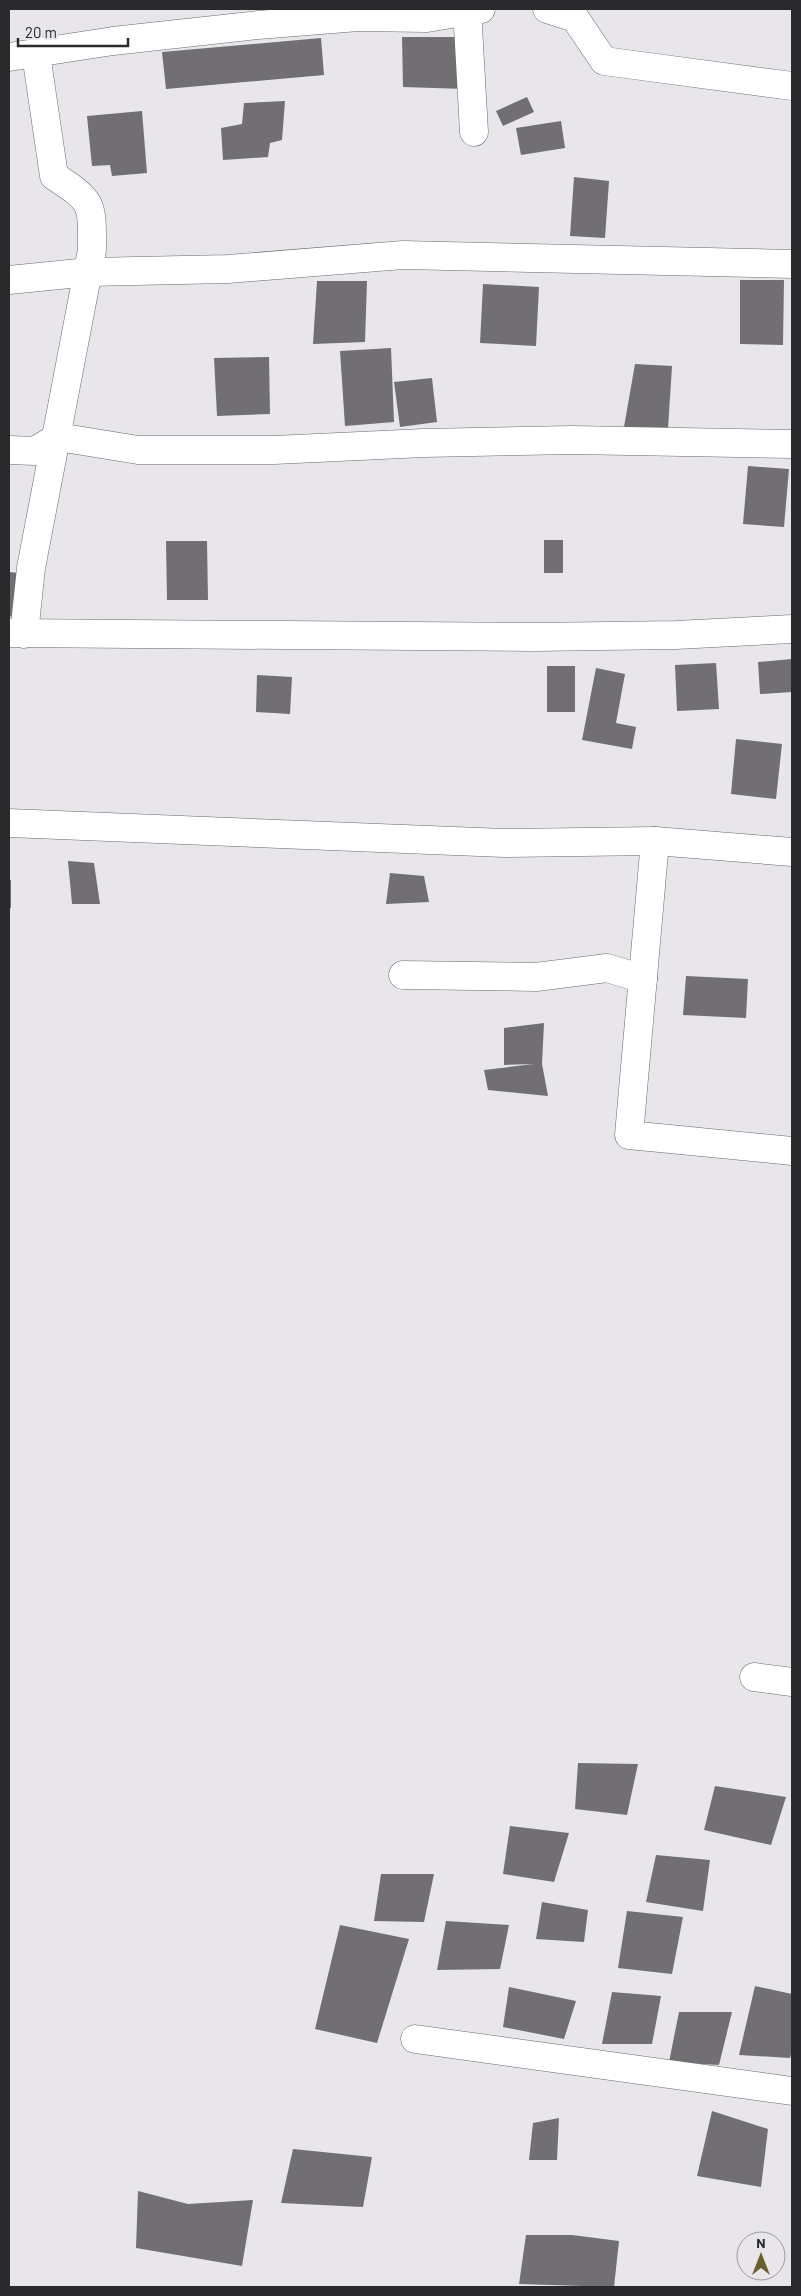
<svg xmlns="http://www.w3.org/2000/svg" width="801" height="2296" font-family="Barlow,sans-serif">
<rect width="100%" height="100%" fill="#e8e6ea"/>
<g fill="#716f72">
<polygon points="402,37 464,37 465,89 403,87"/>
<polygon points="321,38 324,75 166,89 162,52"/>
<polygon points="527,97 534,112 503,126 496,111"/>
<polygon points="285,101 282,140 270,143 268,157 223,160 221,128 242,124 244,103"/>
<polygon points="142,111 147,173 112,176 110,165 92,166 87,116"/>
<polygon points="561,121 565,148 521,155 516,128"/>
<polygon points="574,177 609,181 605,238 570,236"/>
<polygon points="740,280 784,280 783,345 740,344"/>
<polygon points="317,281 367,281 365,342 313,344"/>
<polygon points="483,284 539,287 536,346 480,343"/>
<polygon points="391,348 394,422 345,426 340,351"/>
<polygon points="269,357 270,414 217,416 214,358"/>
<polygon points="635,364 672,366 668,429 624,427"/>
<polygon points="432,378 437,422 400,427 394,382"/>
<polygon points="748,466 789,469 784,527 743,524"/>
<rect x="544" y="540" width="19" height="33"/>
<polygon points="166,541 207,541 208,600 167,600"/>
<polygon points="9,572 19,573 13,617 9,616"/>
<polygon points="792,659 792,692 760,694 758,662"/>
<polygon points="716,663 719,709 677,711 675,665"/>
<rect x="547" y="666" width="28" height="46"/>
<polygon points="596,668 625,674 616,723 636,727 632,749 582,740"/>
<polygon points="257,675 292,677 290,714 256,712"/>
<polygon points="736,739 782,744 776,799 731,794"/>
<polygon points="68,861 94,863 100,904 72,904"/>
<polygon points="390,873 424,876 429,902 386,904"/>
<rect x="9" y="880" width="2" height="28"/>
<polygon points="686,976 748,979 746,1018 683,1015"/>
<polygon points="544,1023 542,1064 548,1096 488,1090 484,1070 534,1064 504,1065 504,1028"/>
<polygon points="578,1763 638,1764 627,1815 575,1809"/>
<polygon points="715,1786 786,1797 771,1845 704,1830"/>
<polygon points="510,1826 569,1833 554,1882 503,1874"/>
<polygon points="656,1855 710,1860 703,1911 646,1902"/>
<polygon points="381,1874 434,1874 424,1922 374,1921"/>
<polygon points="542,1902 588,1910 584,1942 536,1939"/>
<polygon points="627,1911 683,1917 672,1974 618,1968"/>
<polygon points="446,1921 509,1925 500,1969 437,1970"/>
<polygon points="340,1925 409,1939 377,2043 315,2029"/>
<polygon points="755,1986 792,1994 792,2051 790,2058 739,2055"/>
<polygon points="509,1987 576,2001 564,2039 503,2027"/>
<polygon points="612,1992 661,1996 652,2044 602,2044"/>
<polygon points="679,2012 732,2012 719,2065 669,2062"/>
<polygon points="712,2111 768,2129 761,2187 697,2176"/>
<polygon points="559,2118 557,2160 529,2160 533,2123"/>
<polygon points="293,2149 372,2157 363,2207 281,2203"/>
<polygon points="138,2191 188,2204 253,2200 242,2266 136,2248"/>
<polygon points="526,2235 572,2235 619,2241 614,2287 519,2284"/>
</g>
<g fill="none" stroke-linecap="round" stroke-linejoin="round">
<defs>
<g id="street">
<polyline points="467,9 474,132"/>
<polyline points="547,9 575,18 604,61 792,86"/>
<polyline points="9,57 113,41 258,25 358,17 427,18 481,9"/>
<polyline points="9,280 89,272 228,269 403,255 792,264"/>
<polyline points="9,450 35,451 58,437 138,450 274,450 424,443 572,440 792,444"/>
<polyline points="9,633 534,637 676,635 792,629"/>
<path d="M 24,634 L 31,568 L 92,250 C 92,203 94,202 54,176 L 37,61 L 42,51"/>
<polyline points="9,823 504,843 655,841 792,852"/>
<polyline points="655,841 629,1135 792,1151"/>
<polyline points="403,975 536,977 607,968 643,979"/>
<polyline points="754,1677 792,1682"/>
<polyline points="415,2039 792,2091"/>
</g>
</defs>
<use href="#street" stroke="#6a686c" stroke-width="29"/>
<use href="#street" stroke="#fff" stroke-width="28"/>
</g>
<rect width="801" height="2296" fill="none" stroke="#2a292b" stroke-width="20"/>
<g transform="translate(761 2256)"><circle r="24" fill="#e8e6ea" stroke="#9c9a9e"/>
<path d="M0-4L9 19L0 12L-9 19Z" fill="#67602d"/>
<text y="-8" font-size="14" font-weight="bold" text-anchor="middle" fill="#2a292b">N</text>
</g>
<path d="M18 38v8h110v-8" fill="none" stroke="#2a292b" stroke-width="2.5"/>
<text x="25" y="38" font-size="15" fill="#2a292b" stroke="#e8e6ea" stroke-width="4" paint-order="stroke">20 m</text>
</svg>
